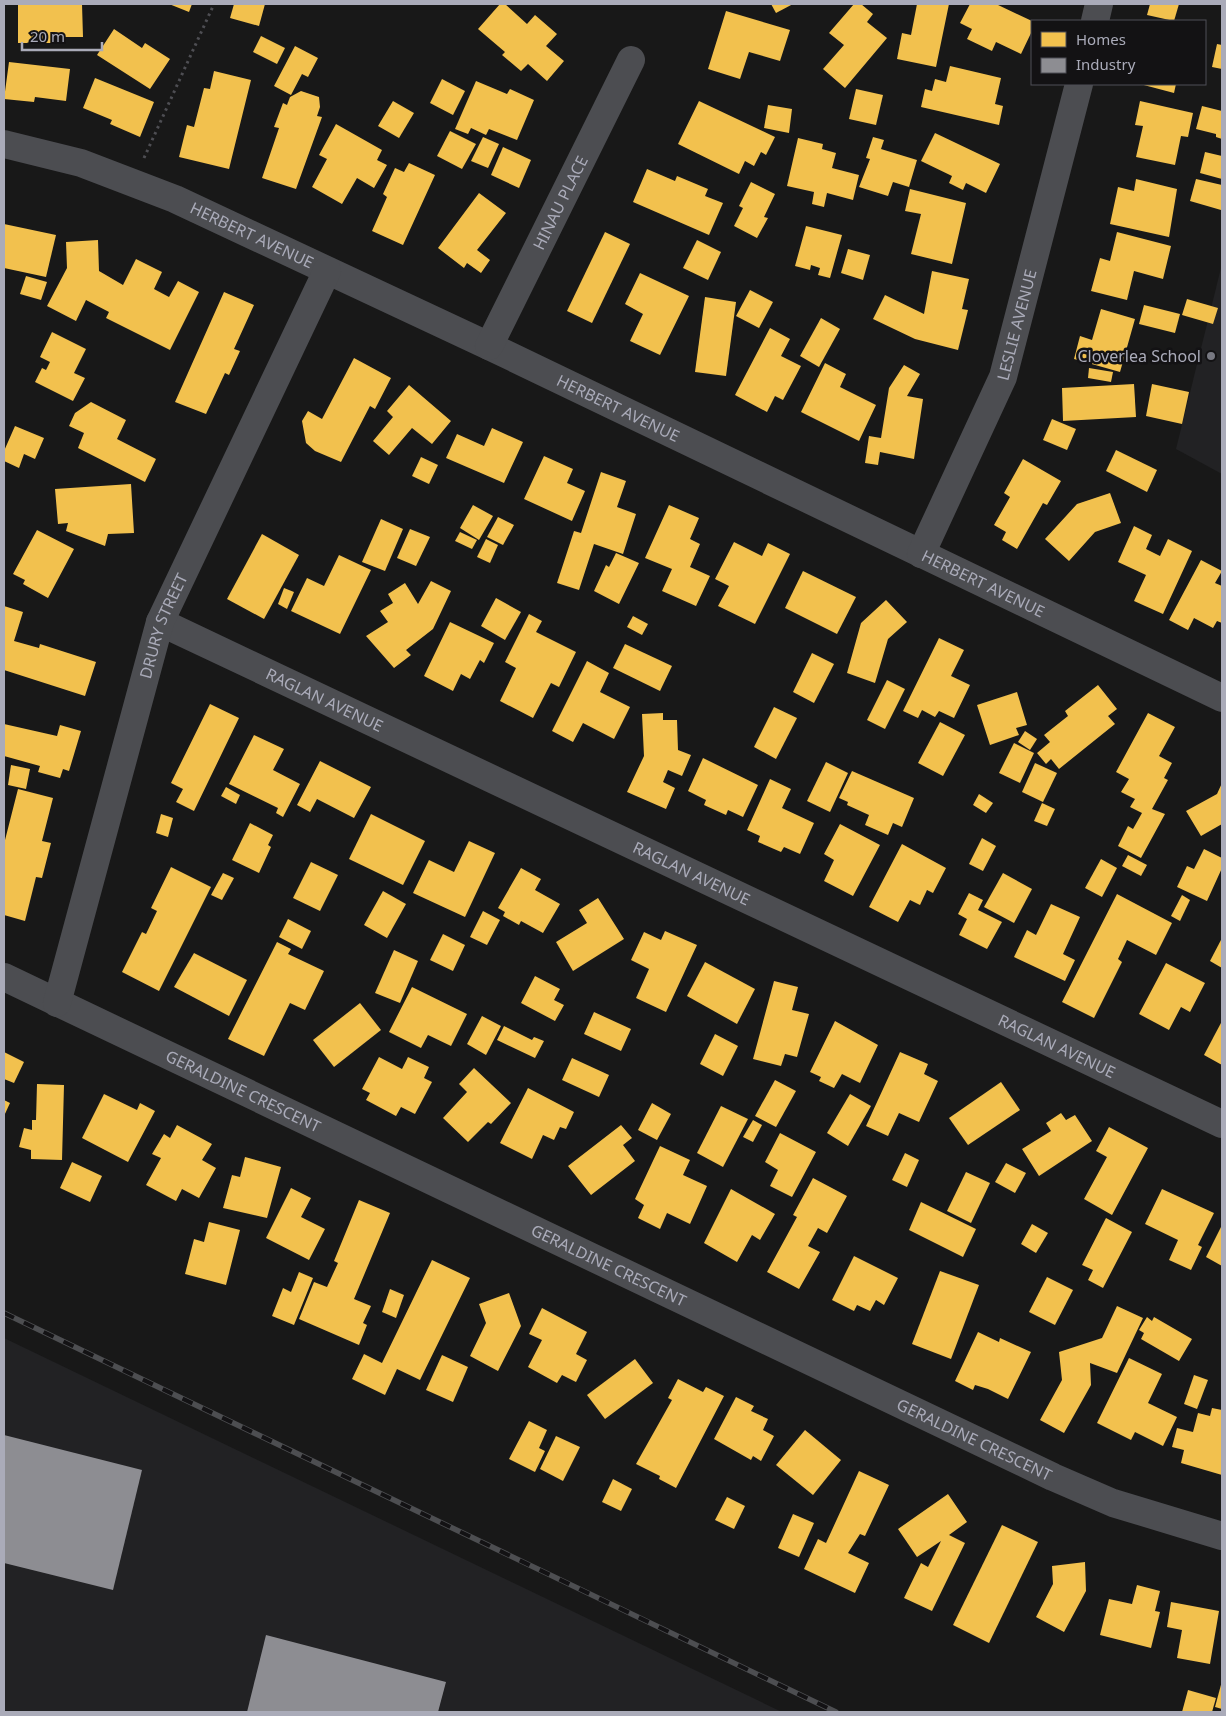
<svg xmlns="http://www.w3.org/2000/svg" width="1226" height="1716" font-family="'Noto Sans',sans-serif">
<rect width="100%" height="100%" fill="#181818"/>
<g fill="#222224">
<polygon points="1222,264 1222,474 1176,449"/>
<polygon points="4,1338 782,1712 4,1712"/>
</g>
<g fill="#f2c14e">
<polygon points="82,4 83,37 54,37 54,43 18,43 18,5"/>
<polygon points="169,4 192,4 189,12"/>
<polygon points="234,4 265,4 259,26 230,18"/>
<polygon points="500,4 505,4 527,24 535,15 557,34 546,46 564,61 547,81 528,64 521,71 502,55 505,52 478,29"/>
<polygon points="771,4 793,4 776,13"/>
<polygon points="854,4 861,4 873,14 867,22 887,38 845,88 823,69 844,45 829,33"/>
<polygon points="917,4 949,4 936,67 897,59 902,33 911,35"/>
<polygon points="970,4 996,4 1032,21 1032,31 1021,54 996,42 992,51 967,39 972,29 960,23"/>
<polygon points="1150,4 1179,4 1174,21 1147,15"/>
<polygon points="726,11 790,30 780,61 749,52 740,79 708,69"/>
<polygon points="114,29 142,48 145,43 170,59 150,89 97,55"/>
<polygon points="261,36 285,48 277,64 253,52"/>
<polygon points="1217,44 1222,45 1222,69 1212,67"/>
<polygon points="295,46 318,58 308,77 302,74 291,95 274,86"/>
<polygon points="9,62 70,69 66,101 35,97 34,102 4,99"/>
<polygon points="950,66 1001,78 995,104 1003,106 999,125 921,107 925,89 932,91 935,79 946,82"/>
<polygon points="214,71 251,80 229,169 179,157 187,125 194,127 204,88 210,89"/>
<polygon points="95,78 154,102 140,137 110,124 112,120 83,108"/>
<polygon points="442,79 465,91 453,115 430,103"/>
<polygon points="476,81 507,94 510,89 534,100 517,140 489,129 486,135 471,128 468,134 455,129"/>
<polygon points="1140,84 1176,84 1174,93"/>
<polygon points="856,89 883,95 876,125 849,119"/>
<polygon points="301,91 319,97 320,107 317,116 322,117 296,189 262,178 279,128 274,127 283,103 287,105 290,97"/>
<polygon points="393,101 414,113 399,138 378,126"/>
<polygon points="699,101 775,137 766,155 761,152 754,166 745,161 739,174 678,144"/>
<polygon points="1140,101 1193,113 1188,137 1181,136 1175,165 1136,157 1143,126 1135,125"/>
<polygon points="768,105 792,109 789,133 764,128"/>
<polygon points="1202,106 1222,111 1222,139 1216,137 1216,134 1196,129"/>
<polygon points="336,124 382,150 377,160 387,165 374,188 357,178 342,204 312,187 327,159 319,155"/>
<polygon points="450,131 476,144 462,169 437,156"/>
<polygon points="935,133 1000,164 986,193 966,183 963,190 949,183 952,176 921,161"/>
<polygon points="483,137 499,144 488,168 471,161"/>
<polygon points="873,137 884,140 881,149 917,160 909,187 893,182 888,196 859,187 870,159 866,158"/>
<polygon points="798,138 823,144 822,149 836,153 832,168 859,175 853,200 827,193 824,207 812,204 814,192 787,186"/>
<polygon points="503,147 531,160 519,188 491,175"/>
<polygon points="1205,152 1222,156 1222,179 1200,173"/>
<polygon points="409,163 435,175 403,245 372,231 387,197 383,194 395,168 404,172"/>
<polygon points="647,169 675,181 677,176 708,189 705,196 723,203 709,235 633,202"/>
<polygon points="1136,179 1177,189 1169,237 1110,224 1118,187 1134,191"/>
<polygon points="1196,179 1222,185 1221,210 1190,201"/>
<polygon points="751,182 775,194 764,217 768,218 757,238 734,226 743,208 739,206"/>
<polygon points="910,189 966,203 952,264 911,254 921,214 905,211"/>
<polygon points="479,193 506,213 477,250 490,260 481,273 467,263 464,268 438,248"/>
<polygon points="4,224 56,235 46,277 4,268"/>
<polygon points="806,226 842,235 830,278 818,275 820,268 811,265 810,270 795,266"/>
<polygon points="605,232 630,244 592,323 567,311"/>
<polygon points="1117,232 1171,246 1163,279 1134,271 1127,300 1091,291 1100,258 1110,261"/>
<polygon points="98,240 99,271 123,285 136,259 162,272 154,289 169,297 178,281 199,292 170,350 106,318 109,312 86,300 76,321 47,306 67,268 66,242"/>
<polygon points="697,240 721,252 708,280 683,268"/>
<polygon points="848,249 870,255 863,280 841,273"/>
<polygon points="932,271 969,279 962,309 968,310 958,350 915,339 873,319 885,295 924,314"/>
<polygon points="640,273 689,296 660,355 630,341 643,314 625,304"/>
<polygon points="26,276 47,282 41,300 20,294"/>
<polygon points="750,290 773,302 759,328 736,316"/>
<polygon points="224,292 254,305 234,349 240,351 229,375 225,373 206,414 175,402"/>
<polygon points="705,297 736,302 726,376 695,372"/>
<polygon points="1187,299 1218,308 1213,324 1182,315"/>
<polygon points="1144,305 1180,314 1175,333 1139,324"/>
<polygon points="1101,309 1135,319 1120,372 1074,359 1080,336 1092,340"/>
<polygon points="821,318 840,329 819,367 800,356"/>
<polygon points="770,328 790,339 781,356 801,366 783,400 775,396 767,412 735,395"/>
<polygon points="52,332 86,349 74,373 85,378 73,401 35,382 42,368 46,370 50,362 40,357"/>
<polygon points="354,358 391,378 375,409 370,406 341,462 315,451 306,443 302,421 308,411 322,419"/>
<polygon points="825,363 846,374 840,387 876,405 859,441 801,412"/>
<polygon points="904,365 920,374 907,396 923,399 914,459 880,452 878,465 865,463 869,436 881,438 889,388"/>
<polygon points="1089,368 1113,372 1111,382 1088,378"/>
<polygon points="1134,384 1136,417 1063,421 1062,388"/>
<polygon points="1152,384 1189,392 1182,424 1146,416"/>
<polygon points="409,385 451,421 432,444 412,428 389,455 373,441 393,417 387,411"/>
<polygon points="91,402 126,420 117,439 156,459 145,482 78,448 84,433 69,426 75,413"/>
<polygon points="1052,419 1076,429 1067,450 1043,440"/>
<polygon points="15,426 44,438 35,459 24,454 19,468 4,461 4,451"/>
<polygon points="492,428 523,442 504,483 446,458 457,434 484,446"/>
<polygon points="1116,450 1157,470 1147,492 1106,471"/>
<polygon points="544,456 573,469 567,483 585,491 572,521 524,499"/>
<polygon points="421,457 438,465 429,484 412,476"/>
<polygon points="1023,459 1061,481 1047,505 1043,503 1017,549 1002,540 1006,532 994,525 1010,497 1004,493"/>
<polygon points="601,472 626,481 617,507 636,514 623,554 594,544 579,590 557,583 574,531 581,533"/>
<polygon points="131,484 134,533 108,534 105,546 66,531 68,523 58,524 55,489"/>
<polygon points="1110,493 1121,523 1095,532 1069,561 1045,539 1077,504"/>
<polygon points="473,505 493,516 479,540 460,528"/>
<polygon points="669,505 699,518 690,539 700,544 690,567 710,576 696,606 662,591 672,569 645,558"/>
<polygon points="498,517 514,525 503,545 487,537"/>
<polygon points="381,519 403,529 385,571 362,562"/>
<polygon points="1134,526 1152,535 1146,549 1160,556 1168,539 1192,551 1163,614 1134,601 1146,575 1118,562"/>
<polygon points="410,529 430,537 416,566 397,558"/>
<polygon points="37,530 74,549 48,598 23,584 25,580 13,574"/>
<polygon points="460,532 477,540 472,549 455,541"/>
<polygon points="262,534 299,555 264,619 227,599"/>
<polygon points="486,539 498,545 490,563 477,557"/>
<polygon points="734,542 762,556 768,543 790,554 755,624 718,606 729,586 715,579"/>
<polygon points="616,553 639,563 619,604 594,591 606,565 609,567"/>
<polygon points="339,555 371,570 340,634 291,611 307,578 324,586"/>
<polygon points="1201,560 1222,571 1215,583 1222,586 1222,623 1217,621 1213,628 1194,618 1188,630 1169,620"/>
<polygon points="803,571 856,597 837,634 785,608"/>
<polygon points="431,581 451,591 433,629 406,650 411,655 394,668 366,636 388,622 380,611 393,603 388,594 405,583 418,604"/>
<polygon points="284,588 294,592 287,609 278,604"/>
<polygon points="496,598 521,612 505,640 481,626"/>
<polygon points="886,600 907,622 888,639 875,683 847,673 861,623"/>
<polygon points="4,606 23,612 14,641 39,648 40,644 96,662 85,696 4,670"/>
<polygon points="529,614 542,621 536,632 576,652 559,687 551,683 533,718 500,701 516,668 505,662"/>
<polygon points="633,616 648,624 642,635 627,627"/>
<polygon points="450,622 494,643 484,663 480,660 470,679 461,674 453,691 424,676"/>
<polygon points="939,638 964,650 951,676 970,685 954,718 939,711 935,717 922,710 918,718 903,711"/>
<polygon points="625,644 672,666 660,691 613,668"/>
<polygon points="812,653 834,664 814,703 793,692"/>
<polygon points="587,661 609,673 600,692 630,707 614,739 583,723 573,742 552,731"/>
<polygon points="887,680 905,689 885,729 867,720"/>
<polygon points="1098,685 1117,709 1108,716 1115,724 1059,769 1051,759 1046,764 1037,753 1050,742 1044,735 1068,716 1065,711"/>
<polygon points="1017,692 1027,725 1016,728 1019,735 990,745 977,705"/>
<polygon points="210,704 239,718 194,811 176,802 183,789 171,783"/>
<polygon points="774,707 797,718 776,759 754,747"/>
<polygon points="663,713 663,720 677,720 678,750 691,755 682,776 668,770 663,782 675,788 666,809 627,792 644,756 642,714"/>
<polygon points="1148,713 1175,727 1159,756 1172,763 1164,778 1168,780 1152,809 1165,814 1141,858 1118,846 1128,826 1133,829 1142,813 1130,807 1135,799 1121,792 1129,779 1116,772"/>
<polygon points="940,722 965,735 943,776 918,763"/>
<polygon points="4,724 57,736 60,725 81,731 69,771 63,769 60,778 38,772 40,766 4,756"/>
<polygon points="1025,731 1037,739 1030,750 1018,742"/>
<polygon points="254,735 284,749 273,770 300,784 283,817 276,813 278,808 229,784"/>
<polygon points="1014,743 1034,753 1020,783 999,773"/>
<polygon points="703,758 758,785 743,817 728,810 726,815 704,805 706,800 688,791"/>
<polygon points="320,761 371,787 354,818 317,799 310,812 297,805"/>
<polygon points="826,762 848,773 830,812 807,801"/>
<polygon points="1035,763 1057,773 1043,802 1022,792"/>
<polygon points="11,765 30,769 26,789 8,785"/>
<polygon points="852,771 914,798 902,827 893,823 888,835 865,825 869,815 847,805 848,802 839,798"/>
<polygon points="770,779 791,789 782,808 814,823 800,854 784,847 781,852 758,842 760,836 747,830"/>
<polygon points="1222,783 1222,824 1201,836 1186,811 1217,794"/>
<polygon points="226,787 240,795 236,804 221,796"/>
<polygon points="18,789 53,798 42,841 51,843 42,878 36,877 25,921 4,915 4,844"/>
<polygon points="979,794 993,803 986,813 973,805"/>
<polygon points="1042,803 1055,809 1047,826 1034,821"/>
<polygon points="161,814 173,818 168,837 156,833"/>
<polygon points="371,814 425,841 403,885 349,859"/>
<polygon points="250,823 273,835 268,845 271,847 259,873 232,860"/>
<polygon points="840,824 880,845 853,896 824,881 834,860 824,854"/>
<polygon points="982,838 996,846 983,871 969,864"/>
<polygon points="469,841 495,853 465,917 413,893 429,860 454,872"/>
<polygon points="902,844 946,868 933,893 927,890 920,905 910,900 898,922 869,907"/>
<polygon points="1204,849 1222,858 1222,868 1207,901 1177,887 1187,866 1194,869"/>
<polygon points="1128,855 1147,865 1141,876 1122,866"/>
<polygon points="1101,859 1117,868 1102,897 1085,888"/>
<polygon points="311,862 338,875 320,911 293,898"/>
<polygon points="171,867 211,887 159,991 122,972 142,932 146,934 157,911 151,908"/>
<polygon points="521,868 541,879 535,890 560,904 543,933 521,921 519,925 503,916 505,912 498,908"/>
<polygon points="223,873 234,878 222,900 211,895"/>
<polygon points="1003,873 1032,889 1014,923 984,907"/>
<polygon points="383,891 406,904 387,938 364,925"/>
<polygon points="969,893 983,900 978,910 1002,922 987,949 959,935 967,919 958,914"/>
<polygon points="1117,894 1172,923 1156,955 1127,940 1118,959 1122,962 1094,1018 1062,1002"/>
<polygon points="1182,895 1190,900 1180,921 1171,916"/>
<polygon points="598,898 624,939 573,971 556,942 587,923 579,910"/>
<polygon points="1051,904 1080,917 1063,954 1075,960 1065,981 1014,957 1027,930 1036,935"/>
<polygon points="483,911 500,920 487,945 470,937"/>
<polygon points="288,919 311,931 302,949 279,937"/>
<polygon points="665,931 697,945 666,1012 636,998 649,969 631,960 644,932 661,940"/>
<polygon points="443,934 465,945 453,971 430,960"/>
<polygon points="1222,938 1222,968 1210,961"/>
<polygon points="277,942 291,949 288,954 324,971 305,1010 290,1003 264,1056 228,1039"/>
<polygon points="394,950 418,961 400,1003 375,993"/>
<polygon points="194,953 247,980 229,1016 174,987"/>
<polygon points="705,962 755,989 737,1024 687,996"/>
<polygon points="1166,963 1205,983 1190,1012 1181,1007 1169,1030 1139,1014"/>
<polygon points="535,976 560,989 554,1000 564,1005 555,1021 521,1003"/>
<polygon points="774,981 798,987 792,1010 809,1014 797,1057 785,1054 781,1066 753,1059"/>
<polygon points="412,987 467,1014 451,1046 428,1035 421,1048 389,1032"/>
<polygon points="360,1003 381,1030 334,1067 313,1040"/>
<polygon points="594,1012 631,1029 621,1051 584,1034"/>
<polygon points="482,1016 501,1026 486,1055 467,1044"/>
<polygon points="835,1021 878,1045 860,1083 842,1074 834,1088 819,1081 821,1077 810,1072"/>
<polygon points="1222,1021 1222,1065 1204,1055"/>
<polygon points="504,1026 532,1040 534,1037 544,1041 535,1058 497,1040"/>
<polygon points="715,1034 738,1046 723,1076 700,1064"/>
<polygon points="4,1052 24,1062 14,1083 4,1079"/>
<polygon points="900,1052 928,1064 924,1074 938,1081 919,1122 899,1113 888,1136 866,1126"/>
<polygon points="379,1057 402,1069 408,1057 429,1067 424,1078 432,1082 415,1114 401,1107 396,1116 366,1100 370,1093 362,1089"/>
<polygon points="572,1058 609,1075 599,1097 562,1080"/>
<polygon points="474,1068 511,1103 491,1124 488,1122 468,1142 443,1118 467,1092 459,1084"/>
<polygon points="775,1080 796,1091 776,1127 755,1116"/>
<polygon points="1001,1082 1020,1110 968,1145 949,1118"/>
<polygon points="37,1084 64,1085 62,1160 31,1159 31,1150 19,1147 24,1128 32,1130 32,1120 36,1120"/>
<polygon points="528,1088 574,1112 566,1129 560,1127 554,1140 543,1135 532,1159 500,1143"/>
<polygon points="104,1094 137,1110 140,1103 155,1111 128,1162 82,1138"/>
<polygon points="850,1094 871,1106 848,1146 827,1133"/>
<polygon points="4,1100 10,1103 4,1116"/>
<polygon points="652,1103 671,1114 657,1140 638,1130"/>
<polygon points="721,1106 748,1119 723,1167 697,1153"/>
<polygon points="1061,1113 1066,1120 1075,1115 1092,1141 1039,1176 1022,1149 1051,1131 1046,1123"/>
<polygon points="753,1120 762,1125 753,1142 743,1137"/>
<polygon points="177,1125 212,1144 202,1160 216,1168 199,1198 182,1189 176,1201 146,1185 161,1158 152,1154 164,1134 170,1138"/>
<polygon points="621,1125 632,1138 623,1145 635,1161 591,1195 568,1166"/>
<polygon points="1109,1127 1148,1148 1112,1215 1084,1199 1107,1157 1096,1151"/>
<polygon points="780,1133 816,1152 792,1197 770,1186 778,1170 765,1162"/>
<polygon points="660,1146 690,1160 683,1175 707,1186 690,1224 667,1213 660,1229 638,1218 644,1205 635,1199"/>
<polygon points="905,1153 919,1160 907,1187 892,1180"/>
<polygon points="245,1157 281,1167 267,1218 223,1208 232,1175 240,1177"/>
<polygon points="72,1162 102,1176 90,1202 60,1188"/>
<polygon points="1006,1163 1026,1173 1015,1193 995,1182"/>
<polygon points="966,1172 990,1183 971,1223 947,1211"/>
<polygon points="813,1178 847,1196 827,1233 818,1228 808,1246 820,1252 799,1289 767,1272 797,1217 793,1215"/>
<polygon points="291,1188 311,1198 301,1217 325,1229 309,1260 266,1238"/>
<polygon points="731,1189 775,1214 760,1240 752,1235 737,1262 704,1243"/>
<polygon points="1162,1189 1214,1213 1198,1245 1202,1247 1191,1270 1169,1260 1178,1240 1145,1224"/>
<polygon points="359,1200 390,1213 354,1299 371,1306 363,1323 367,1325 359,1345 299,1319 314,1282 327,1287 338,1263 334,1261"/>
<polygon points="921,1202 976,1229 963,1257 909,1230"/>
<polygon points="1106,1218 1132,1232 1103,1288 1088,1280 1093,1270 1082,1265"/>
<polygon points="209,1222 240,1230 226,1285 185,1274 194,1239 204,1242"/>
<polygon points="1032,1224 1048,1233 1036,1253 1021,1244"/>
<polygon points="1222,1225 1222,1266 1206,1257"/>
<polygon points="854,1256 898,1278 884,1305 876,1300 870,1311 857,1305 854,1311 832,1300"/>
<polygon points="432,1260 470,1278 420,1380 397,1369 385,1395 352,1379 364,1354 382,1363"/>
<polygon points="940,1271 979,1285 951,1359 912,1344"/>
<polygon points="299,1272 313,1278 294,1325 272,1316 283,1288 291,1292"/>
<polygon points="1047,1277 1073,1290 1055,1325 1029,1312"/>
<polygon points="390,1289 404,1295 396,1318 382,1312"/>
<polygon points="509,1293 521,1326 498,1371 470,1356 486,1323 479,1304"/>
<polygon points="1117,1306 1143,1318 1117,1373 1090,1363 1091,1385 1064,1433 1040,1420 1062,1380 1059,1352 1102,1338"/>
<polygon points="542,1308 587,1332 576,1354 587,1360 576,1382 562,1375 557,1383 528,1367 542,1340 529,1334"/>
<polygon points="1147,1317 1152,1321 1154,1317 1192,1339 1179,1361 1141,1339 1144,1333 1139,1330"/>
<polygon points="978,1332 999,1342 1000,1338 1031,1352 1008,1399 988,1389 975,1385 973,1390 955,1381"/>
<polygon points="442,1355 468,1367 453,1402 426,1390"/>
<polygon points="1129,1358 1162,1374 1148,1403 1177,1417 1163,1446 1135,1432 1131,1440 1097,1423"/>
<polygon points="635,1359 653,1383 605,1419 587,1395"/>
<polygon points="1194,1375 1208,1380 1197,1409 1184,1404"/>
<polygon points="678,1379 703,1392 706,1387 724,1396 676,1488 659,1479 660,1476 636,1464 672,1400 668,1398"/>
<polygon points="736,1397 754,1406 751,1411 768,1419 763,1430 774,1436 761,1461 753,1456 751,1460 714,1439"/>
<polygon points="1212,1408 1222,1410 1222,1475 1181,1463 1184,1450 1172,1447 1177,1428 1193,1432 1198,1413 1210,1416"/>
<polygon points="529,1421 547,1430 539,1448 545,1451 535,1472 509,1459"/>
<polygon points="805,1430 841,1460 813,1495 776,1465"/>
<polygon points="556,1436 580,1447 563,1481 540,1469"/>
<polygon points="859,1471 889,1485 865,1536 860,1534 848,1553 869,1563 855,1593 804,1569 818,1539 826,1543"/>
<polygon points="613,1479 632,1489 621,1511 602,1502"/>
<polygon points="948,1494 967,1522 949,1535 965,1543 932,1611 904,1598 921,1563 928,1567 941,1541 917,1557 898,1529"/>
<polygon points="727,1497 745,1506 734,1529 715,1520"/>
<polygon points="793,1514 814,1523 799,1557 778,1548"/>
<polygon points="1002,1525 1038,1542 989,1643 953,1625"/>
<polygon points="1085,1562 1086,1591 1064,1632 1036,1617 1053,1584 1052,1566"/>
<polygon points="1137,1585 1160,1591 1155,1611 1160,1612 1151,1648 1100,1635 1109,1599 1132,1604"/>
<polygon points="1171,1602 1219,1611 1210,1664 1177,1658 1182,1630 1167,1627"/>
<polygon points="1222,1681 1222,1709 1215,1707"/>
<polygon points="1188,1690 1216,1698 1212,1712 1182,1712"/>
</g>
<g fill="#8d8d92">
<polygon points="4,1435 142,1470 113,1590 4,1563"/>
<polygon points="266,1635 446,1682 438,1712 247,1712"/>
</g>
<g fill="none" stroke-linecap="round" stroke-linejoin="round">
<polyline stroke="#4e4e53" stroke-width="3" stroke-dasharray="2.5 4" stroke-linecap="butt" points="144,158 214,4"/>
<g stroke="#4c4d51" stroke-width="28">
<polyline points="1095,21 1099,4"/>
<path id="s1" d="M 4,144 L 81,163 L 175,199 L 489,346 L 1222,698"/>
<path id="s2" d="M 489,346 L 631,60"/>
<path id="s3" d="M 921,554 L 1003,377 L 1079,84"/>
<path id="s4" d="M 160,622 L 1222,1124"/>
<path id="s5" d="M 4,977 L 1053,1477 L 1113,1503 L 1222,1536"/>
<path id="s6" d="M 57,1003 L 160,622 L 327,271"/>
</g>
<defs>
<polyline id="rail" points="4,1313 836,1712"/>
</defs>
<use href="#rail" stroke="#4d4e51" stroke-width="5.5"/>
<use href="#rail" stroke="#131214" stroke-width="4" stroke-dasharray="11" stroke-linecap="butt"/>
</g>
<circle fill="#777881" stroke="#131214" stroke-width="2" cx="1211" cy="356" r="5"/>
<g text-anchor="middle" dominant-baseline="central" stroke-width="5" stroke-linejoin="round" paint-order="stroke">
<g font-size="16" fill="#aaabb9" stroke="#131214">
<text stroke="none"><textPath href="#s2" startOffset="160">HINAU PLACE</textPath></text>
<text stroke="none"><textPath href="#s1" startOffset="265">HERBERT AVENUE</textPath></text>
<text stroke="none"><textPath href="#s3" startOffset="249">LESLIE AVENUE</textPath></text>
<text stroke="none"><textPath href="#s1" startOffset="670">HERBERT AVENUE</textPath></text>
<text stroke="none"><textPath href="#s1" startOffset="1075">HERBERT AVENUE</textPath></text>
<text stroke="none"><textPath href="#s6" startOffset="392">DRURY STREET</textPath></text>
<text stroke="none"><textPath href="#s4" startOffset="182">RAGLAN AVENUE</textPath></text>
<text stroke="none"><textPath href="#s4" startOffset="588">RAGLAN AVENUE</textPath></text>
<text stroke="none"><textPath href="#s4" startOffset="992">RAGLAN AVENUE</textPath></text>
<text stroke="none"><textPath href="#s5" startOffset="265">GERALDINE CRESCENT</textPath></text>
<text stroke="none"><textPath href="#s5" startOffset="670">GERALDINE CRESCENT</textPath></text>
<text stroke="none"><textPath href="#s5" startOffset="1075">GERALDINE CRESCENT</textPath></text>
</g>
<g font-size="16" fill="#aaabb9" stroke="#131214" text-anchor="end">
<text x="1201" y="356">Cloverlea School</text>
</g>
</g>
<rect width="1226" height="1716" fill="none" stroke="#aaabb9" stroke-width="10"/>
<rect x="1031" y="20" width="175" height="65" fill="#131214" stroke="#4f4f56"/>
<rect x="1041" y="32" width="25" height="15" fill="#f2c14e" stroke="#4f4f56"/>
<text x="1076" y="45" font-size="15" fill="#aaabb9">Homes</text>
<rect x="1041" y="58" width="25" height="15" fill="#8d8d92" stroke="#4f4f56"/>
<text x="1076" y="70" font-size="15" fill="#aaabb9">Industry</text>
<path d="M22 42v8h80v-8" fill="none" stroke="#aaabb9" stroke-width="2.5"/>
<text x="30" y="42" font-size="15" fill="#aaabb9" stroke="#131214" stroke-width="4" paint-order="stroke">20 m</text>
</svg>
